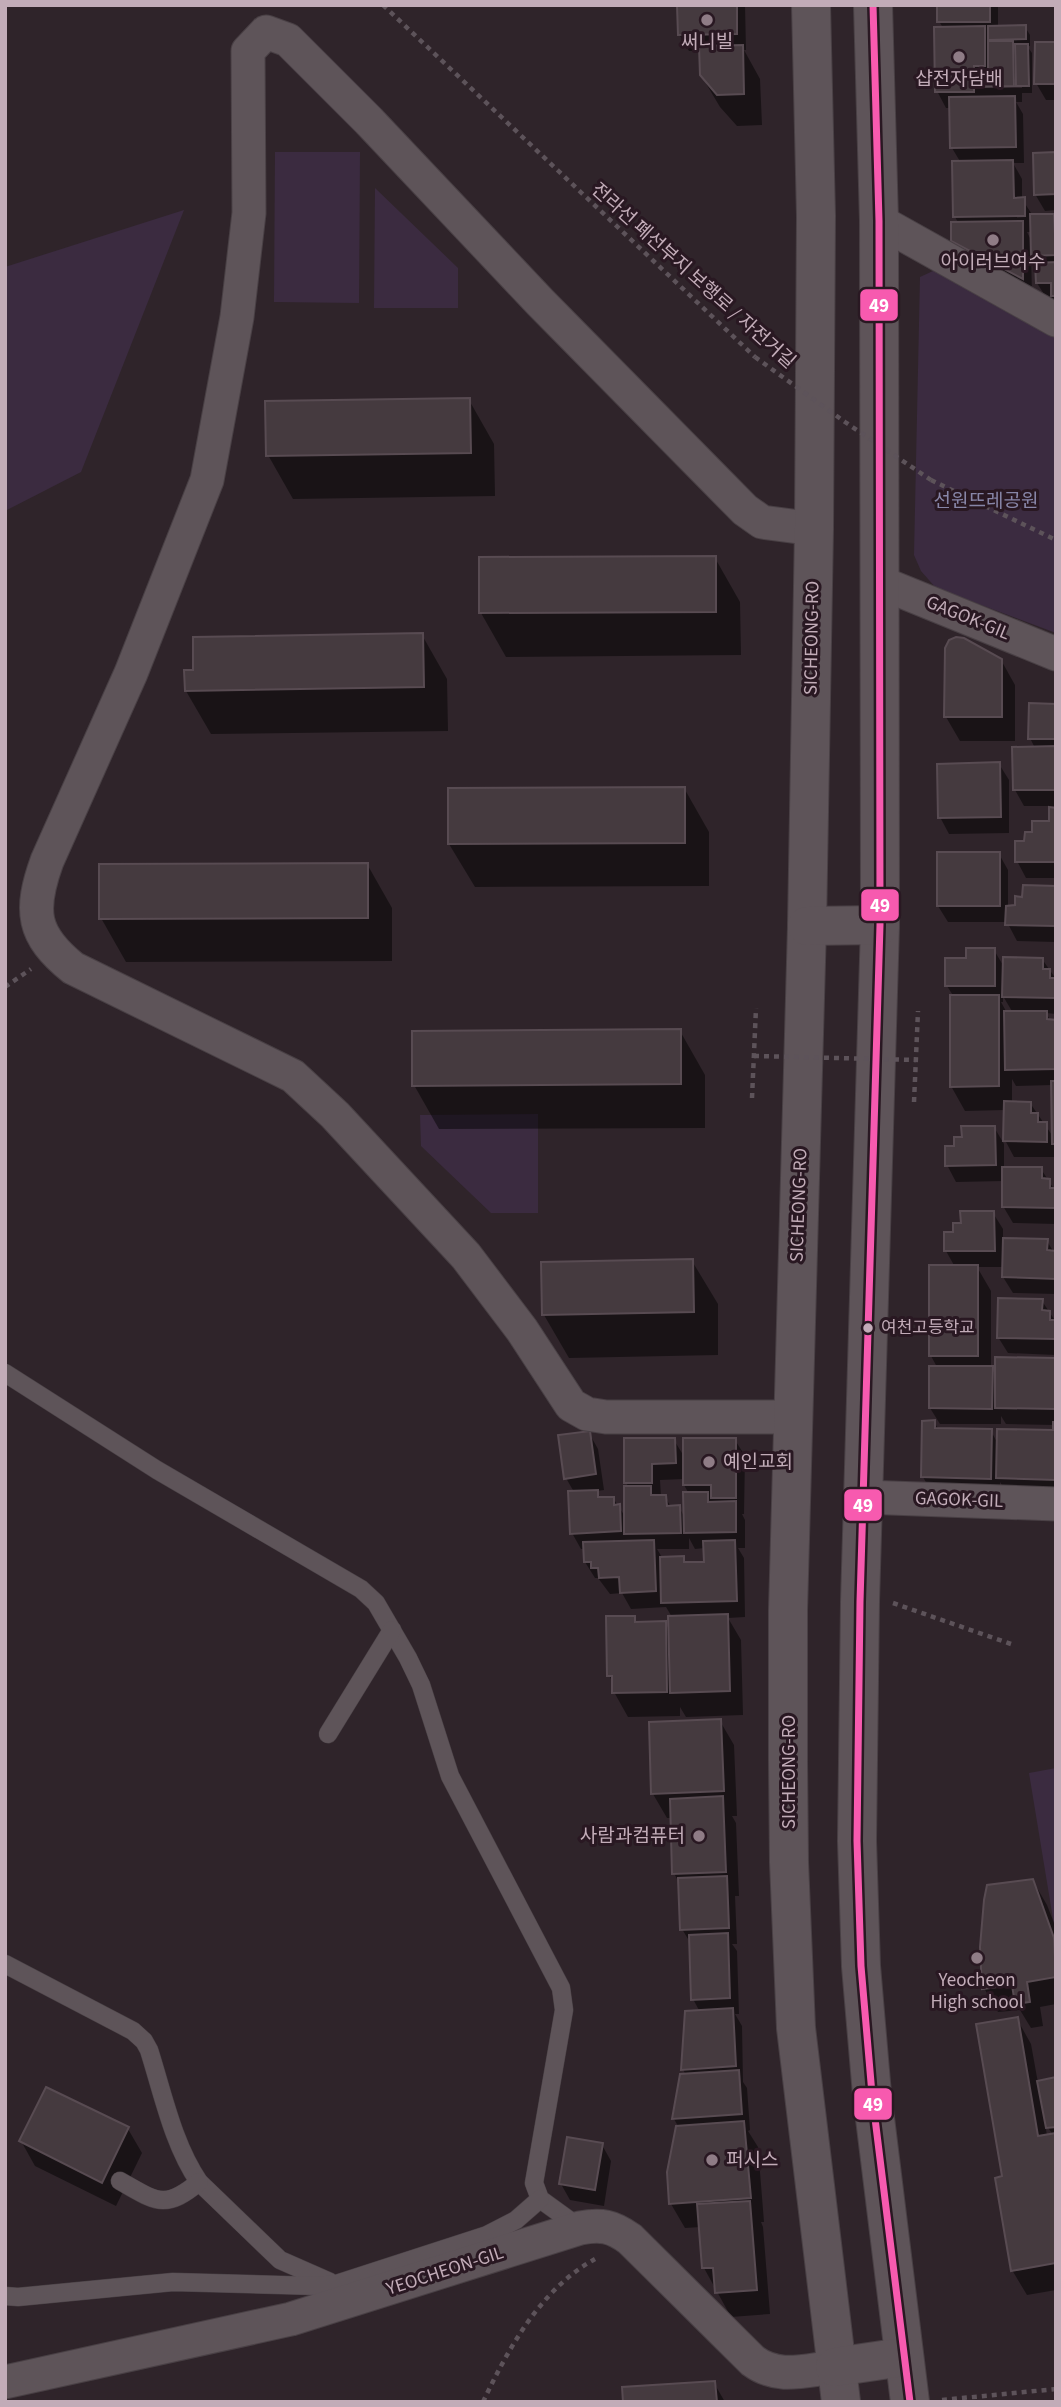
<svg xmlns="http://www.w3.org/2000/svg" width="1061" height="2407" font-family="'Source Sans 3','Noto Sans KR',sans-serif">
<rect width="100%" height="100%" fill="#2f242a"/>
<g fill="#3b2b40">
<polygon points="275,152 360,152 359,303 274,302"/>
<polygon points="375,188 458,268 458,308 374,308"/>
<polygon points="184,210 81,472 5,511 5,267"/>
<polygon points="933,271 949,272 1056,334 1056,633 936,588 921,571 914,555 920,277"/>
<polygon points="538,1114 538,1213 491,1213 421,1146 420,1115"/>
<polygon points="1056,1768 1056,1937 1029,1773"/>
</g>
<g fill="#0007" fill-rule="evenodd">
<polygon points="679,5 745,5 746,50 744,50 760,79 762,125 737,126 720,107 701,75 701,51 689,51 679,34"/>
<path d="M 939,5 L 998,5 L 998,27 L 1025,27 L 1030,35 L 1030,46 L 1027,46 L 1032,53 L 1032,93 L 1022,93 L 1022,102 L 1016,102 L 1023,114 L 1024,163 L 1013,163 L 1022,179 L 1022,199 L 1033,216 L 1053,216 L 1056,220 L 1056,300 L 1047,299 L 1037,283 L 1037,263 L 1031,253 L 1032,294 L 962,257 L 953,240 L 959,224 L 955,217 L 961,163 L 952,148 L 951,108 L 946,108 L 937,91 L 943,28 L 939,21 ZM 997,85 L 1022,85 L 1022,88 L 997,88 ZM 1027,232 L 1032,232 L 1032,242 Z"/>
<polygon points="1056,44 1056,100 1046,100 1036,83"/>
<polygon points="1054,154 1056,210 1045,211 1035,194"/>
<polygon points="469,400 494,444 495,496 293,499 268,455"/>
<polygon points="715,558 740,602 741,655 506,657 481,613"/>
<polygon points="422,635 447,679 448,731 211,734 186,691"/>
<polygon points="1001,660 1015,685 1015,741 960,741 946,717"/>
<polygon points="1056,705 1056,806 1024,806 1015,790 1035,748 1030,738"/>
<polygon points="999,764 1009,780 1009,833 949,834 940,817"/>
<polygon points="684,788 709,832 709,886 475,887 449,844"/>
<polygon points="1056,809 1056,878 1026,878 1017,861 1034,834 1051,823"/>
<polygon points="999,854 1008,870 1008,907 1017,907 1024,899 1056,888 1056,942 1017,941 1007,922 948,922 938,906"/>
<polygon points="367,864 392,908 392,961 126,962 101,918"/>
<path d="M 994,950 L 1004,967 L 1042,959 L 1056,979 L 1056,1014 L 1046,1013 L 1051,1021 L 1056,1021 L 1055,1157 L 1014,1157 L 1005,1140 L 1005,1110 L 965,1111 L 951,1086 L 954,997 L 947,986 L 968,960 ZM 1003,996 L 1013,1013 L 1007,1013 L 1001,1002 L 1003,1002 ZM 1012,1079 L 1016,1086 L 1053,1085 L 1054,1138 L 1030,1103 L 1012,1103 Z"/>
<polygon points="680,1031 705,1075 705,1128 439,1129 414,1085"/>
<polygon points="994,1127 1004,1144 1004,1168 1041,1169 1054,1189 1056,1189 1056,1224 1013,1223 1003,1206 1004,1181 956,1182 947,1165 956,1148"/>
<polygon points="993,1213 1003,1229 1003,1239 1047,1241 1056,1256 1056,1294 1013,1293 1003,1277 1004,1267 977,1267 991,1291 991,1367 996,1376 1056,1359 1056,1495 1007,1494 1000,1482 1000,1494 932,1493 923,1477 934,1422 939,1430 991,1431 998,1444 1055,1432 1055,1425 1006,1424 1001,1416 1001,1424 940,1424 930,1408 937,1367 931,1356 955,1267 946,1251 962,1224"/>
<polygon points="692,1261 718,1304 718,1355 569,1358 544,1315"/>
<polygon points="1042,1301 1056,1322 1056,1355 1008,1353 998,1337"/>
<path d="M 589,1433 L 598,1449 L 604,1490 L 597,1491 L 601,1499 L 613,1498 L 626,1518 L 629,1488 L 626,1482 L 674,1440 L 685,1458 L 735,1440 L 745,1456 L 744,1514 L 742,1514 L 745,1520 L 745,1548 L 738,1548 L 744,1558 L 745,1617 L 728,1618 L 741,1640 L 743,1715 L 686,1717 L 680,1707 L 680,1716 L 628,1717 L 614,1692 L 614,1685 L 609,1675 L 634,1618 L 637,1624 L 665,1623 L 670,1631 L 672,1617 L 666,1607 L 631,1609 L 622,1593 L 610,1594 L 598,1578 L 595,1578 L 585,1562 L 585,1549 L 581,1549 L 572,1533 L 574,1492 L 566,1478 ZM 684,1479 L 684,1485 L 689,1494 L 685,1518 L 679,1507 L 671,1507 L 665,1497 L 661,1497 L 660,1480 ZM 689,1538 L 695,1549 L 705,1548 L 705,1563 L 686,1564 L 683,1558 L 663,1559 L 657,1549 L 689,1549 Z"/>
<polygon points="720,1721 734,1745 737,1816 732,1816 736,1823 739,1896 735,1896 737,1944 732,1944 737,1951 739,2014 735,2014 742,2026 743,2082 747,2088 750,2130 748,2131 758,2147 764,2222 761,2222 763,2227 770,2314 731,2317 704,2268 701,2227 685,2228 671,2204 668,2172 678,2126 674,2119 681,2076 686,2076 683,2069 700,2012 693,1999 691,1944 682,1929 680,1885 674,1873 672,1818 667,1818 653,1794"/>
<polygon points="1033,1881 1047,1905 1056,1928 1056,2004 1040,2007 1043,2026 1031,2028 1020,2010 998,2012 984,1988"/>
<path d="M 1017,2019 L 1031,2044 L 1038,2083 L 1056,2079 L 1056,2290 L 1027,2295 L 1012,2270 L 1004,2178 ZM 1045,2123 L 1053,2135 L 1047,2136 Z"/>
<polygon points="128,2129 142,2153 116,2206 35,2166 21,2141"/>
<polygon points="602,2145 611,2161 604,2206 570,2200 561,2184"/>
<polygon points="714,2383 725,2402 625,2402"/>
</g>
<g fill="#453a3f" stroke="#584b52" stroke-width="2">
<polygon points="677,5 737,5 737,34 678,35"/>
<rect x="937" y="5" width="53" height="17"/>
<polygon points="1026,25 1026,39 988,40 988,26"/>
<polygon points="985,26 985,66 974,66 974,92 935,92 934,27"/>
<polygon points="988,41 1013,41 1014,86 978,87 978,70 988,70"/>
<polygon points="1035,42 1056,42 1056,84 1034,84"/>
<polygon points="1015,44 1028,44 1029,86 1016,86"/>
<polygon points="743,45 744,94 717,95 700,75 699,46"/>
<polygon points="1015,96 1016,147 950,148 949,97"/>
<polygon points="1055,152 1056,194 1034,195 1033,153"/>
<polygon points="1013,160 1014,198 1025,197 1025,216 953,217 952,161"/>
<polygon points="1030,214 1054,214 1056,255 1031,256"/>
<polygon points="1023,221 1023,279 951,241 951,222"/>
<polygon points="1056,262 1056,296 1051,296 1051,283 1036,283 1035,263"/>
<polygon points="470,398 471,453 266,456 265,401"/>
<polygon points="716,556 716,612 479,613 479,557"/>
<polygon points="423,633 424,687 185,691 184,670 193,670 193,637"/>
<polygon points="956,637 964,638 1002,659 1002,717 944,717 945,648 949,640"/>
<polygon points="1029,703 1056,704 1056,739 1028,739"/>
<polygon points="1056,746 1056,790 1013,790 1012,747"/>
<polygon points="1000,762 1001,817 938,818 937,764"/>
<polygon points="685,787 685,843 448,844 448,788"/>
<polygon points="1049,807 1056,808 1056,862 1015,862 1015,841 1024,841 1025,832 1032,832 1032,821 1049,821"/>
<rect x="937" y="852" width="63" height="54"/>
<polygon points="368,863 368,918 99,919 99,864"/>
<polygon points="1023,885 1056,886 1056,926 1005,925 1006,906 1015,905 1015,896 1022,897"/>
<polygon points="966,948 995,948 995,986 945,986 945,958 966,958"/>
<polygon points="1003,957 1043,958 1043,969 1050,969 1050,978 1056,978 1056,998 1002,997"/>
<polygon points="950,995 999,995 999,1086 950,1087"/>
<polygon points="1004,1011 1047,1011 1047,1019 1056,1020 1056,1069 1005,1070"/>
<polygon points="681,1029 681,1084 412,1086 412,1031"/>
<polygon points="1051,1081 1056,1081 1056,1144 1052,1144"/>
<polygon points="1004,1101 1031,1102 1031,1113 1038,1113 1038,1122 1047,1122 1047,1142 1003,1141"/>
<polygon points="961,1126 995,1126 996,1165 945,1166 945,1146 954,1146 954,1137 962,1137"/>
<polygon points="1002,1167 1042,1167 1042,1178 1050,1179 1050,1188 1056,1188 1056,1208 1002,1207"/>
<polygon points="960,1211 994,1211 995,1251 944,1251 944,1232 953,1232 953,1223 961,1223"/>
<polygon points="1003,1238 1048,1239 1047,1250 1055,1251 1056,1279 1002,1277"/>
<polygon points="693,1259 694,1312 542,1315 541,1262"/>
<rect x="929" y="1265" width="49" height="91"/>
<polygon points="998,1298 1043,1299 1042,1310 1050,1311 1050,1320 1056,1320 1056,1339 997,1338"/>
<polygon points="995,1357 1056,1358 1056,1409 995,1408"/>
<polygon points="929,1366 993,1366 992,1409 929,1408"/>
<polygon points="935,1420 935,1428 992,1429 991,1479 921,1477 922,1421"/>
<polygon points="1053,1422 1056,1422 1056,1480 996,1478 997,1429 1053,1430"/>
<polygon points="590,1431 596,1474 564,1479 558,1435"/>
<polygon points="624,1438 675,1438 676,1463 652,1464 652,1483 624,1483"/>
<polygon points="683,1438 736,1438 736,1498 711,1498 711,1485 683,1485"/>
<polygon points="624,1486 651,1486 651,1495 666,1495 667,1506 680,1505 681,1533 624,1534"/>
<polygon points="598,1490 598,1497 614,1497 614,1505 620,1504 621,1531 570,1534 568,1491"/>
<polygon points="683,1492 708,1492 708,1502 736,1501 736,1532 684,1533"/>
<polygon points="654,1540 656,1591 620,1593 619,1577 599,1578 598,1568 591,1568 591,1562 584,1562 583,1542"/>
<polygon points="735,1540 737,1601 661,1603 660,1557 684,1556 684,1562 704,1562 703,1541"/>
<polygon points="728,1614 730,1691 670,1693 668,1616"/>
<polygon points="606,1616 635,1616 635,1622 666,1621 667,1692 612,1693 612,1676 607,1676"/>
<polygon points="721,1719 724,1791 651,1794 649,1722"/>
<polygon points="723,1796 726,1872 672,1874 670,1799"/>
<polygon points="727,1876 729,1928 680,1930 678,1878"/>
<polygon points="1033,1879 1054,1938 1056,1977 1027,1982 1030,2002 1015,2004 1012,1985 982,1989 980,1947 984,1900 987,1885"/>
<polygon points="728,1933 730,1998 691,2000 689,1935"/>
<polygon points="733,2008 736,2066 681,2070 685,2011"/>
<polygon points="1018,2017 1038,2136 1056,2133 1056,2263 1011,2271 995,2178 1002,2176 976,2024"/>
<polygon points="739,2070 742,2114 672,2119 680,2074"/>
<polygon points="1056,2077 1056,2127 1046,2128 1037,2081"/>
<polygon points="46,2087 129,2127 102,2183 19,2141"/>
<polygon points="744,2121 751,2198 669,2204 667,2172 676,2126"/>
<polygon points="567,2137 603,2143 595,2190 559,2184"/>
<polygon points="750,2201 757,2290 715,2293 713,2268 702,2268 697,2204"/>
<polygon points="715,2381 717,2402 623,2402 622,2387"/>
</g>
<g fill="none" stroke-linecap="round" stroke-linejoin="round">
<defs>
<g id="service">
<polyline points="5,1373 157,1470 361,1589 376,1603 408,1658 421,1685 450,1776 561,1988 564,2010 534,2183 540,2199 580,2228"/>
<polyline points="328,1734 392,1630"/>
<path d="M 5,1964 L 133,2031 L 144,2041 L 149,2050 C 163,2094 173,2144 199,2182 L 280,2260 L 330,2282"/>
<path d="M 120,2181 C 156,2201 164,2211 199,2182"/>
<polyline points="5,2296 18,2297 173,2282 317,2286 336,2284 487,2235 516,2220 540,2199"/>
</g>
<g id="minor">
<polyline points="879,221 1056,320"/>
<polyline points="879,582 1056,654"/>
<path d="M 793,1417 L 606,1417 L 587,1414 L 571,1405 L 522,1330 L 466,1256 L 335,1115 L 293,1076 L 73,968 C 32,935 29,911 47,861 L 131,673 L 207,480 L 237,317 L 249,213 L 248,51 L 266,32 L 288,40 L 369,121 L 540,302 L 745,510 L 762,522 L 814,529"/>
<polyline points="863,1497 1056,1504"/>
<path d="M 5,2382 L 291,2319 L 580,2228 C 601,2224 612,2226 630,2239 L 753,2361 C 779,2380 805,2370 835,2367"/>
</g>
<g id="tertiary">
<polyline points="811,5 816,216 814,529 807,926 788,1611 788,1761 789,1862 796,2028 841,2402"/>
<polyline points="873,5 879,221 880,925 860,1602 857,1841 861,1966 872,2094 910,2402"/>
<polyline points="807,926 880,925"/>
<polyline points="835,2367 903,2357"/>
</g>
</defs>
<use href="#service" stroke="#494045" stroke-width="19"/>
<use href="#minor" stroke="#494045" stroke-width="35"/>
<use href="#tertiary" stroke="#494045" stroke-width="40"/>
<g stroke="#5d535a" stroke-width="4.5" stroke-dasharray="5 5" stroke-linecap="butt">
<polyline points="383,5 755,357"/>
<polyline points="931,480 1056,540"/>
<polyline points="5,987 31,969"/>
<polyline points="752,1098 756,1008"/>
<polyline points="914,1102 918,1011"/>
<polyline points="893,1603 1011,1644"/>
<polyline points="942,2400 1056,2389"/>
<path d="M 483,2402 C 509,2347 541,2289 595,2259"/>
</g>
<use href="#service" stroke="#5e5459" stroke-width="18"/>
<use href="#minor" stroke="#5e5459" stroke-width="33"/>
<use href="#tertiary" stroke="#5e5459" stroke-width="38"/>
<g stroke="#5d535a" stroke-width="4.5" stroke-dasharray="5 5" stroke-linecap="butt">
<polyline points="755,357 845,422 931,480"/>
<polyline points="754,1056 916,1060"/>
</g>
<defs>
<polyline id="bus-1" points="873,5 879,221 880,925 860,1602 857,1841 861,1966 872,2094 910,2402"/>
</defs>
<use href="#bus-1" stroke="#291822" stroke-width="12"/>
<use href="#bus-1" stroke="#f75aaf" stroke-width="7"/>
</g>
<g fill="#8f7c86" stroke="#291822" stroke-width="2.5">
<circle cx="707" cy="20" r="7"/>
<circle cx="959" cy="57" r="7"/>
<circle cx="993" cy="240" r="7"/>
<circle cx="709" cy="1462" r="7"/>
<circle cx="699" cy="1836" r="7"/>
<circle cx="977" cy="1958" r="7"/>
<circle cx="712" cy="2160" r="7"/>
</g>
<circle fill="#c2acb8" stroke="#291822" stroke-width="2.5" cx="868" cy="1328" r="6"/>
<g text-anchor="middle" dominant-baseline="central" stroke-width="6" stroke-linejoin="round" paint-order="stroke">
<g font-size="17" fill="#c2acb8" stroke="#291822" text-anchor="start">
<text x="881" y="1328">여천고등학교</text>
</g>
<g font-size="19" fill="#c2acb8" stroke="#291822">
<text x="707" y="42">써니빌</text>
<text x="959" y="79">샵전자담배</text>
<text x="993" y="262">아이러브여수</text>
<text x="723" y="1462" text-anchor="start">예인교회</text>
<text x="685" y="1836" text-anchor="end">사람과컴퓨터</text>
<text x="977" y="1980">Yeocheon<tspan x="977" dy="22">High school</tspan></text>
<text x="726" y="2160" text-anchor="start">퍼시스</text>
</g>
<g font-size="19" fill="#c2acb8" stroke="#291822">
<text transform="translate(693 276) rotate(42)">전라선 폐선부지 보행로 / 자전거길</text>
<text transform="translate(968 618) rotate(22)">GAGOK-GIL</text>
<text transform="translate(812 638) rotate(-89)">SICHEONG-RO</text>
<text transform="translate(799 1205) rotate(-88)">SICHEONG-RO</text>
<text transform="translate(959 1500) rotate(2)">GAGOK-GIL</text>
<text transform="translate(789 1772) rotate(-90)">SICHEONG-RO</text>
<text transform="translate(445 2271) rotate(-18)">YEOCHEON-GIL</text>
</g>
<g font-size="19" fill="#8785a7" stroke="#291822">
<text x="986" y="501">선원뜨레공원</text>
</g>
</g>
<g stroke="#291822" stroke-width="2.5">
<rect x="859" y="288" width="40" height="34" rx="7" fill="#f75aaf"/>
<rect x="860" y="888" width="40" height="34" rx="7" fill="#f75aaf"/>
<rect x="843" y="1488" width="40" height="34" rx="7" fill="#f75aaf"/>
<rect x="853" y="2087" width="40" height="34" rx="7" fill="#f75aaf"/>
</g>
<g font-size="19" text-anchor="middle" font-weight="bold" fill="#fff">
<text x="879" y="312">49</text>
<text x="880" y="912">49</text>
<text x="863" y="1512">49</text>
<text x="873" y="2111">49</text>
</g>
<rect width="1061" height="2407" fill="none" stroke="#c2acb8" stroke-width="14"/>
</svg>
